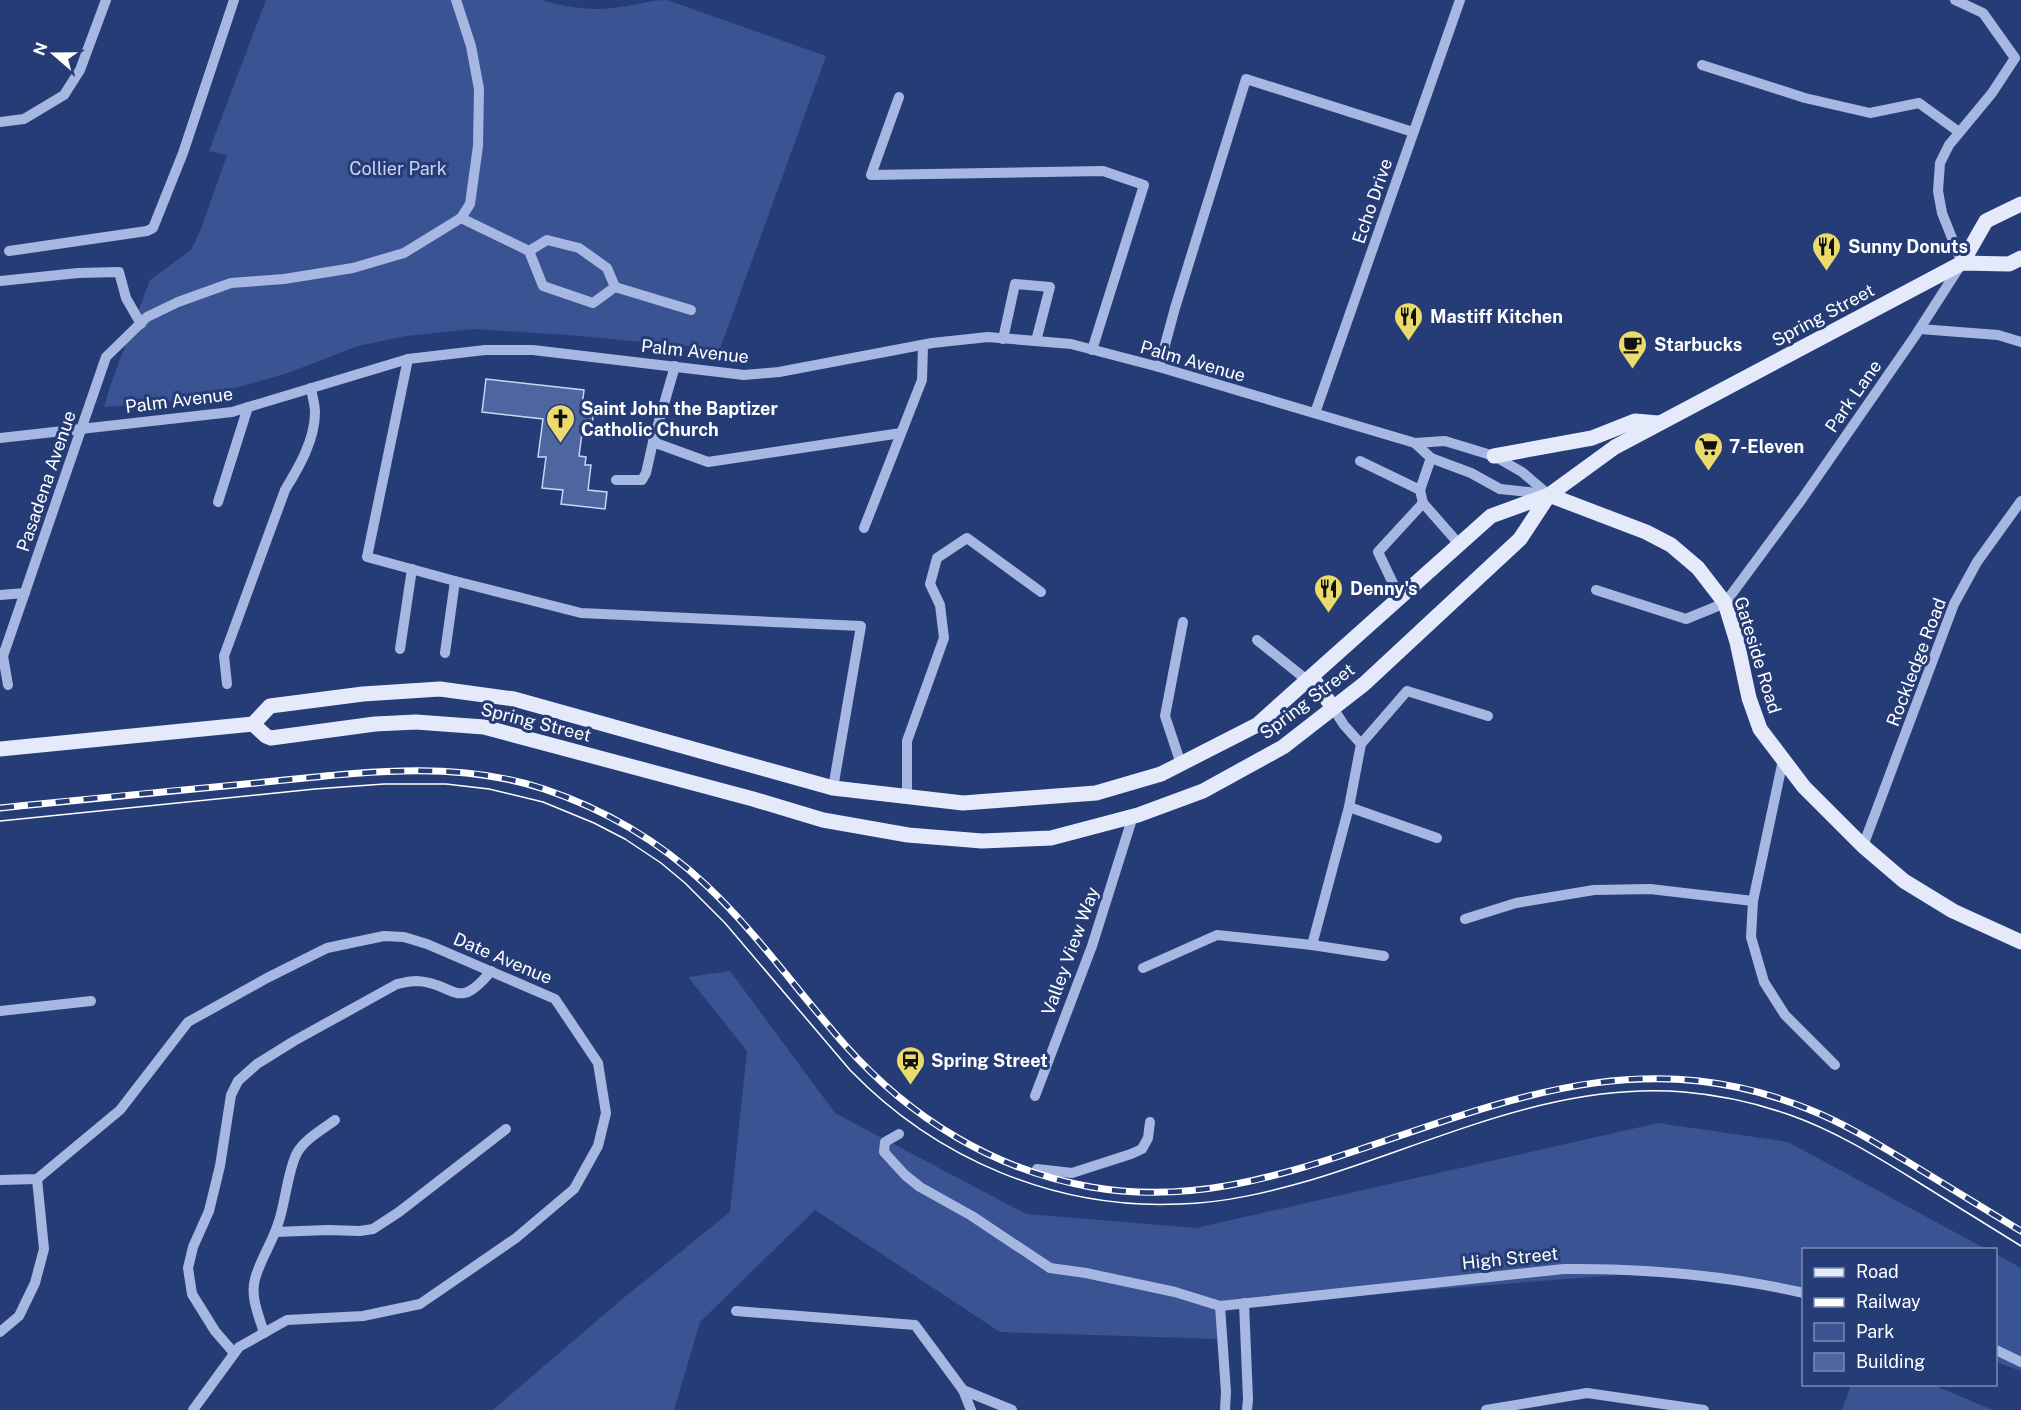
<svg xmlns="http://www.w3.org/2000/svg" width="2021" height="1410" font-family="'Public Sans',sans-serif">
<rect width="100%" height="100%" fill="#263c76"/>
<g fill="#395393">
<path d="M 266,0 L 541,0 C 563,6 588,11 611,8 C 630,7 648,0 667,0 L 826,56 L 720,349 L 568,335 L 474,329 L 406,336 L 358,346 L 288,373 L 214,394 L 166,402 L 104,407 L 110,386 L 150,280 L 191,250 L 201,229 L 227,155 L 209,151 Z"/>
<polygon points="730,971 835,1113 1026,1214 1196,1228 1658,1123 1788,1142 1986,1249 1804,1250 1803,1297 1670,1271 1220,1306 1217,1339 1000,1332 815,1210 700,1322 674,1410 493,1410 621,1300 730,1212 747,1051 688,977"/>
<polygon points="1996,1254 2021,1268 2021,1371 1996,1362"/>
<polygon points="1851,1385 1933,1385 1993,1410 1842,1410"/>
</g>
<polygon fill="#4e65a0" stroke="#c9d5f2" stroke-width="1.5" points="486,379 584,390 582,407 594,408 592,426 583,425 579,456 586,457 585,465 591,465 588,490 607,492 605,509 561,504 563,490 542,488 546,457 538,457 543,419 482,412"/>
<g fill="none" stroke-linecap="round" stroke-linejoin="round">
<g stroke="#a6b8e2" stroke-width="10">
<polyline points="1702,65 1805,98 1870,113 1919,103 1959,132"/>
<polyline points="899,97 871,175 1103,171 1144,185 1092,350"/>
<polyline points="0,122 24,119 64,95 80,70 106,0"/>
<polyline points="461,218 529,251 543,286 593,303 615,287 607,268 579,248 547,240 529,251"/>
<polyline points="9,251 147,231 153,228 183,153 234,0"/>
<polyline points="0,281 78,273 119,272 126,298 141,324"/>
<polyline points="615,287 691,310"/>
<polyline points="1920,329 1998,335 2021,342"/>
<polyline points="1003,339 1015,284 1050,287 1036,341"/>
<polyline points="408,359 367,557 455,581"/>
<polyline points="1159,367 1175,308 1246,79 1413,132"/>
<polyline points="1315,413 1460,0"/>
<polyline points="0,438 232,412 408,359 485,350 533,350 744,375 779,372 932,343 988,337 1071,344 1159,367 1415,443 1445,441 1494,456 1522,472 1549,495"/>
<polyline points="653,442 675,366"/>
<polyline points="1415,443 1431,458 1471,473 1500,489 1546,494"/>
<polyline points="1360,461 1420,490 1423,503"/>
<polyline points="616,480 642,480 646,473 653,442 708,462 901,433"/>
<polyline points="1420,490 1431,458"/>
<polyline points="218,502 248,407"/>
<polyline points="864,528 922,380 923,345"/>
<polyline points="1596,590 1686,619 1725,603 1802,499 1915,336 1962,263 1942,213 1938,191 1940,163 1949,145 1992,93 2015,58 1983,13 1955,0"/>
<polyline points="0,595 25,593"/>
<polyline points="1400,598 1378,552 1423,503 1459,544"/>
<polyline points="1257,640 1308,681"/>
<polyline points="400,649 412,569"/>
<polyline points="445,653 455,581 581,613 861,626 833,788"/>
<path d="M 227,684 L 224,656 L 285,490 C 299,467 315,440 315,412 C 315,404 312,396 311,388"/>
<polyline points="8,685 3,656 106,357 147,317 178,302 231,283 284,279 353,268 404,253 461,218 470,204 478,146 479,89 471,46 456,0"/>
<polyline points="1333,708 1344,725 1361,744 1407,691 1488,716"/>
<polyline points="1361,744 1349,807 1437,838"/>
<polyline points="1783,760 1753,901 1751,937 1764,982 1785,1015 1835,1065"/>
<polyline points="1181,764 1165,716 1183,622"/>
<polyline points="907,797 907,741 944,638 940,605 930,584 937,558 967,538 1041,592"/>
<polyline points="1349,807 1312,945 1384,956"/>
<polyline points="1863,846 1954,604 1977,562 2021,501"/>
<polyline points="1465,919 1516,903 1594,890 1650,889 1753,901"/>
<polyline points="1143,968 1217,935 1312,945"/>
<polyline points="0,1011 91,1001"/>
<polyline points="1035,1096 1092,946 1133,816"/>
<path d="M 899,1134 L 885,1142 L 884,1152 L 905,1175 L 920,1187 L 972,1216 L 1050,1268 L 1086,1273 L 1175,1292 L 1220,1306 L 1564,1269 C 1646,1268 1724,1275 1804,1293"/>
<polyline points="1037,1169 1072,1173 1131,1154 1142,1149 1148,1138 1150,1122"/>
<polyline points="0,1180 37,1179 120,1110 188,1022 267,978 327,948 384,936 404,937 427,944 555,999 598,1063 606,1113 598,1146 574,1189 516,1238 420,1304 363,1316 287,1320 239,1347 193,1410"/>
<polyline points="275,1232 328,1230 360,1231 373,1229 399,1212 506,1129"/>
<polyline points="1244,1303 1248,1399 1247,1410"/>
<polyline points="1220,1306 1226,1392 1225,1410"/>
<polyline points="736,1311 915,1325 963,1390 1012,1410"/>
<polyline points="0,1332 19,1316 35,1283 44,1249 37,1179"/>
<path d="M 264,1333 C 259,1316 250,1297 255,1279 C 260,1260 272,1243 278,1224 C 285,1205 288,1169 297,1153 C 305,1139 322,1130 335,1120"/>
<polyline points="1996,1350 2021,1362"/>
<path d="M 234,1353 L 215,1331 L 192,1294 L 188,1268 L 193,1247 L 209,1211 L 220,1166 L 231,1095 L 238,1081 L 257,1064 L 294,1041 L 397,984 C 403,983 410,981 416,981 C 455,982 456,1014 491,971"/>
<polyline points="963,1390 971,1410"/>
<polyline points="1486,1410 1587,1393 1704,1410"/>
</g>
<g stroke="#e5eafb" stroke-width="15">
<polyline points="1962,263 1986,221 2021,204"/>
<polyline points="1494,456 1592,438 1635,421 1658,423"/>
<polyline points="1549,495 1646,532 1671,545 1698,568 1725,603 1737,642 1749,698 1760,729 1804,787 1863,846 1904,881 1953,911 2021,942"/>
<polyline points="1312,677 1333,708"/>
<polyline points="253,724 266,736 271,738 375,724 416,722 484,727 753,799 823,820 908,835 982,841 1051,838 1138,815 1203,791 1283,747 1364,684 1520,539 1549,495"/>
<polyline points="0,749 253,724 270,706 363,694 440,689 514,699 833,788 963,803 1096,793 1161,774 1257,725 1491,516 1549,495 1615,447 1962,263 2009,264 2021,258"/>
</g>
<path stroke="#fff" stroke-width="1.5" d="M 0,821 L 315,789 L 384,784 L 446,784 L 489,789 L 543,802 L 594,823 L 625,839 L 661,863 L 685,883 L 725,923 L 850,1070 C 936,1159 1056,1210 1180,1204 C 1225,1203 1269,1192 1311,1180 C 1434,1143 1553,1081 1684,1092 C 1720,1095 1756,1103 1790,1115 C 1833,1130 1874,1155 1913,1179 C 1949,1201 1985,1224 2021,1246"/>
<defs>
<path id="rail" d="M 0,808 C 85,799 170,791 256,783 C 350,774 451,758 544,789 C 604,809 659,841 706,885 C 757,933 798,992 845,1045 C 910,1118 994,1170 1091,1187 C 1188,1204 1274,1178 1364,1148 C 1517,1096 1648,1044 1808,1109 C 1846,1124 1881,1146 1916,1167 C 1951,1188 1986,1210 2021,1231"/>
</defs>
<use href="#rail" stroke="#fff" stroke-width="7"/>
<use href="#rail" stroke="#263c76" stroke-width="4.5" stroke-dasharray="14" stroke-linecap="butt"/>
</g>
<defs>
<symbol id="restaurant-pin" viewBox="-11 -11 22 30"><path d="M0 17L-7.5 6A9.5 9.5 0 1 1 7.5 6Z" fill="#ebdb6c" stroke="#263c76"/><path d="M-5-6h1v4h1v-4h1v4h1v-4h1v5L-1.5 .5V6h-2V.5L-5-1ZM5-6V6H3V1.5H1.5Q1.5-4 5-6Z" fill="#111"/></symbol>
<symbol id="cafe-pin" viewBox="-11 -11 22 30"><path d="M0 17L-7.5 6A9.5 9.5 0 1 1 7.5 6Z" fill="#ebdb6c" stroke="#263c76"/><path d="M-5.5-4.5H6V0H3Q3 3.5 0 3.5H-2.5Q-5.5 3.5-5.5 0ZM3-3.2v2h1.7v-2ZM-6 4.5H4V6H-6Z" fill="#111"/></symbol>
<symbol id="church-pin" viewBox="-11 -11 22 30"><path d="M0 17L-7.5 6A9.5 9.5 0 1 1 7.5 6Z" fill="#ebdb6c" stroke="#263c76"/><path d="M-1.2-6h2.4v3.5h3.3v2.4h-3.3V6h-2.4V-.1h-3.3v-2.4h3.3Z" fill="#111"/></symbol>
<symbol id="supermarket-pin" viewBox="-11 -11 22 30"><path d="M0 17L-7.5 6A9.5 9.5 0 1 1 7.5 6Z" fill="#ebdb6c" stroke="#263c76"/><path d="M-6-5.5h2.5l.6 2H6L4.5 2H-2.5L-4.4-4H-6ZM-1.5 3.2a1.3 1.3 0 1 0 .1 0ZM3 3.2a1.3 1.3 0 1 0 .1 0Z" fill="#111"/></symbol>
<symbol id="station-pin" viewBox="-11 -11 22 30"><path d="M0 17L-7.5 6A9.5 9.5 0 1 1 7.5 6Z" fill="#ebdb6c" stroke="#263c76"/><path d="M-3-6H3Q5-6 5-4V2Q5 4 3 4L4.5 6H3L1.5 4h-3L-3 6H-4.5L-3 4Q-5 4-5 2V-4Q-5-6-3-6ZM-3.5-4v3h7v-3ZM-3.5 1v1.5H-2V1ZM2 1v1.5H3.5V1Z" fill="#111"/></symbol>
</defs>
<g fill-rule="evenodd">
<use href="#restaurant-pin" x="1810" y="230" width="33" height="45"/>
<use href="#restaurant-pin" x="1392" y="300" width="33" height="45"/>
<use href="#cafe-pin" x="1616" y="328" width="33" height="45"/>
<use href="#church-pin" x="544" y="402" width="33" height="45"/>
<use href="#supermarket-pin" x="1692" y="430" width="33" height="45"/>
<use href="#restaurant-pin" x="1312" y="572" width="33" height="45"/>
<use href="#station-pin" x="894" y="1044" width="33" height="45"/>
</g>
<g text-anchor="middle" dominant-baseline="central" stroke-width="6" stroke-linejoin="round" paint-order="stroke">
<g font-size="18" fill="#c9d5f2" stroke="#263c76">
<text x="398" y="168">Collier Park</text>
</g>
<g font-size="18" fill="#fff" stroke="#263c76">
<text transform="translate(1372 201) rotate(-71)">Echo Drive</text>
<text transform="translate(1823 315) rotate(-28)">Spring Street</text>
<text transform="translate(695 351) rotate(6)">Palm Avenue</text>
<text transform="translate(1193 361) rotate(16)">Palm Avenue</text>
<text transform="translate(1853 396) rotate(-55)">Park Lane</text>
<text transform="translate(179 400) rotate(-7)">Palm Avenue</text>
<text transform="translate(46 481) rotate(-71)">Pasadena Avenue</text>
<text transform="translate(1758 655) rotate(73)">Gateside Road</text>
<text transform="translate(1916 662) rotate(-69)">Rockledge Road</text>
<text transform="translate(1307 701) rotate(-37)">Spring Street</text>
<text transform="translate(536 722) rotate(14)">Spring Street</text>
<text transform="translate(1070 951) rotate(-70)">Valley View Way</text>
<text transform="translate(503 958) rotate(23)">Date Avenue</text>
<text transform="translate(1510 1258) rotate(-6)">High Street</text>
</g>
<g font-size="18" font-weight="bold" fill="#fff" stroke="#263c76" text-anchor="start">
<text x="1848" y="246">Sunny Donuts</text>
<text x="1430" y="316">Mastiff Kitchen</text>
<text x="1654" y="344">Starbucks</text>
<text x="581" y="408">Saint John the Baptizer<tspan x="581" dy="21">Catholic Church</tspan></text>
<text x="1729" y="446">7-Eleven</text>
<text x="1350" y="588">Denny's</text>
<text x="931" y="1060">Spring Street</text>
</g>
</g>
<rect x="1802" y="1248" width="195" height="138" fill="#263c76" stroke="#7d8aad" stroke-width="1.5"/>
<rect x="1814" y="1268" width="30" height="9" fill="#e5eafb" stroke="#7d8aad" stroke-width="1.5"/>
<text x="1856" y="1278" font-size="18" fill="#ffffff">Road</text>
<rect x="1814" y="1298" width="30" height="9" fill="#ffffff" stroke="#7d8aad" stroke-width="1.5"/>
<text x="1856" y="1308" font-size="18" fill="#ffffff">Railway</text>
<rect x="1814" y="1323" width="30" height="18" fill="#395393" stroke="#7d8aad" stroke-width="1.5"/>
<text x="1856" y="1338" font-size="18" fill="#ffffff">Park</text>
<rect x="1814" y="1353" width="30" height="18" fill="#4e65a0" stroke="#7d8aad" stroke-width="1.5"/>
<text x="1856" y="1368" font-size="18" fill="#ffffff">Building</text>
<g transform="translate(54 54) rotate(290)" stroke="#263c76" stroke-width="4.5" paint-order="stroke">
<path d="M0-4.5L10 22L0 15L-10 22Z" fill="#ffffff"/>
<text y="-9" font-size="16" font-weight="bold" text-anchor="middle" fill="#ffffff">N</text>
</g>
</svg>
